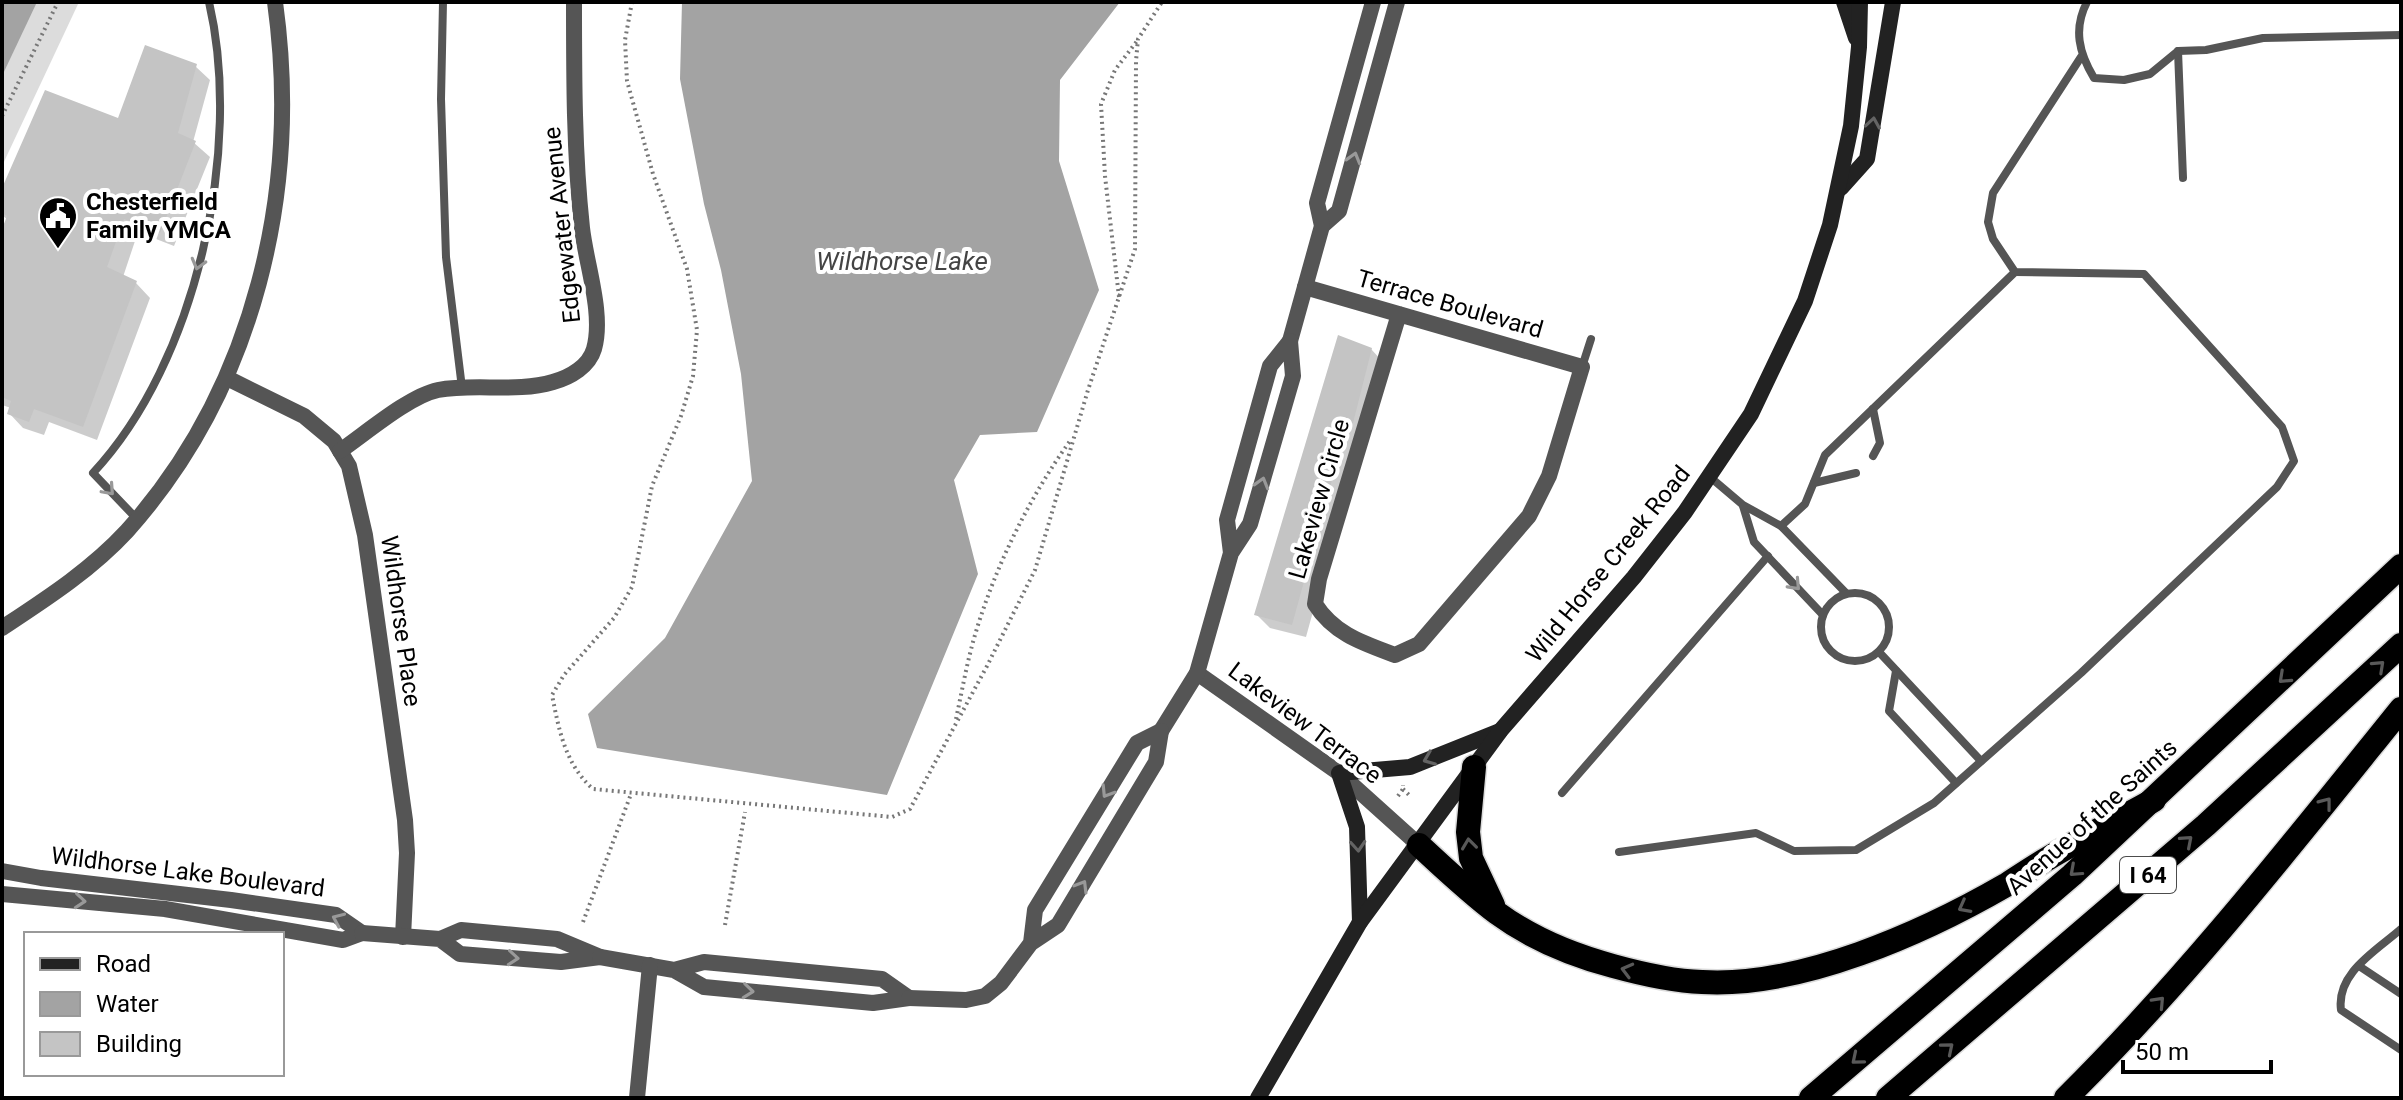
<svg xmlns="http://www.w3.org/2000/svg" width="2403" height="1100" font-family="Roboto,sans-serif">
<rect width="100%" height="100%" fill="#fff"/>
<polygon fill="#dcdcdc" points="2,2 79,2 2,166"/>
<g fill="#a3a3a3">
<polygon points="2,2 37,2 2,76"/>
<polygon points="682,2 1120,2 1060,80 1059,161 1099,290 1037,432 980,435 954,480 978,574 887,795 597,748 588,714 665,638 752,481 741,374 721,270 704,204 680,79"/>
</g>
<g fill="#0003">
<polygon points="195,66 210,80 193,142 210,157 174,246 138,232 123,277 136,283 150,298 97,440 49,422 44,435 23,428 9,413 11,408 2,405 2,234 8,220 2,215 2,193 119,120"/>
<polygon points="1371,349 1384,363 1362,434 1306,637 1270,628 1256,614"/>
</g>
<g fill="#c4c4c4">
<polygon points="145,45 197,64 178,133 196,141 160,233 124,219 107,267 137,281 83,427 34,409 29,422 7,414 11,401 2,397 2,229 7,216 2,213 2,188 45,90 118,118"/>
<polygon points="1338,335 1372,348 1353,423 1348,422 1292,625 1254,615"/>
</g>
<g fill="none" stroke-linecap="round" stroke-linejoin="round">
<defs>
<g id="motorway">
<polyline points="1474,767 1468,832 1471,858 1493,905"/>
<path d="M 1419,845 C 1444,868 1469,892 1497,913 C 1531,938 1572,955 1613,966 C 1642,974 1672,981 1702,982 C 1800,988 1923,933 2006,885 C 2020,876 2033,867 2047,859 C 2082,838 2118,820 2154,800"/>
<polyline points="1811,1098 2072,875 2401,566"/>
<polyline points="1888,1098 2206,825 2401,645"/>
<path d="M 2066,1098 C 2188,977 2293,843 2401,709"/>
</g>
</defs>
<use href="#motorway" stroke="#dbdbdb" stroke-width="27"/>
<g stroke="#777" stroke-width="4" stroke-dasharray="2 4" stroke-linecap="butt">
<path d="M 632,2 L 625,40 L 627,81 L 653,174 L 687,269 L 697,330 L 693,376 L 681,416 L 652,486 L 632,587 L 614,618 L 564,675 L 552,695 C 559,730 565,764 593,789 L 892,817 L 910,809 L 987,666 L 1035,570 L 1088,390 L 1135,249 L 1136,61 L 1138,39 L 1162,2"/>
<polyline points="2,116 58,2"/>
<polyline points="1119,297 1105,176 1101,104 1115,70 1137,41"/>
<path d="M 956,719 C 962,691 967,662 975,635 C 995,567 1029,498 1070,441"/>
<polyline points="1403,789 1411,797"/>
<polyline points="1398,796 1403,789 1403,785"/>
<polyline points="583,922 631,794"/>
<polyline points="725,925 745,812"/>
</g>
<g stroke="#555" stroke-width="8">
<polyline points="443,2 441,99 446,257 462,388"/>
<path d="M 2087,2 C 2073,29 2079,53 2094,78 L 2124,80 L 2150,74 L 2178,51 L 2206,50 L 2263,38 L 2401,35"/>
<polyline points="2178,51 2183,178"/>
<polyline points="1582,367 1591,339"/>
<polyline points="1873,456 1880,443 1873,409"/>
<polyline points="1710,477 1743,505 1781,526 1846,593"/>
<polyline points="1814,483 1856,473"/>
<polyline points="1743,506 1754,542 1823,615"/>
<path d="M 136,518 L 93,473 C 197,362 243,148 209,2"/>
<polyline points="1781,526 1805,504 1825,455 2015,272"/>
<circle cx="1855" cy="627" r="34"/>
<polyline points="1879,652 1981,761"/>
<polyline points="1896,671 1889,711 1956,783"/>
<polyline points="1562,793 1768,556"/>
<polyline points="1619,852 1756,833 1794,851 1856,850 1934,803 2081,673 2277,487 2294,461 2282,427 2144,274 2015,272 1993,239 1988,222 1993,193 2081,57"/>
<path d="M 2401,929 C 2376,951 2336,973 2341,1010 L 2401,1050"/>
<polyline points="2359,966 2401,994"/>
</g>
<g stroke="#555" stroke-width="16">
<polyline points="1322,226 1339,211 1397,2"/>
<path d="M 1305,287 L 1582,367 L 1549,476 L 1529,516 L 1419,644 L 1395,655 C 1363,643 1334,634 1315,604 L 1319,579 L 1399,314"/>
<polyline points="1290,341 1322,226 1317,203 1373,2"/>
<polyline points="227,378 304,416 334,441 349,466 365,535 405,820 407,853 403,937"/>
<path d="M 340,451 C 365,434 409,396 438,390 C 476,383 516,393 553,382 C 571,377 589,366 594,349 C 604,314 586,264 582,228 C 574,153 574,77 574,2"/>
<path d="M 2,628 C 46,599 91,570 127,531 C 255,388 301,190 275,2"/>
<polyline points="1197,673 1339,773 1419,845"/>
<polyline points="1161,731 1197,673 1231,553 1250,524 1293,376 1290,341 1270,366 1227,520 1231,553"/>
<polyline points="2,871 41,878 231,900 336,915 362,933 343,940 165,909 2,894"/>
<polyline points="362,933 440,939 461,930 557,939 600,957 561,962 460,954 440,939"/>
<polyline points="600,957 674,970 704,987 873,1003 909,998 882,979 704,962 674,970"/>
<polyline points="909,998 966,1000 985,996 1001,983 1031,943 1058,925 1156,762 1161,731 1137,743 1035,910 1031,943"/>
<polyline points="637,1098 650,965"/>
</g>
<g stroke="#222" stroke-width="16">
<polyline points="1844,2 1856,38"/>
<polyline points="1841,188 1867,159 1893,2"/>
<polyline points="1360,922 1357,827 1339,773 1410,767 1500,731"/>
<polyline points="1258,1098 1360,922 1501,730 1634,577 1685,512 1751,414 1805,301 1830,225 1851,126 1859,47 1860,2"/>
</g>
<use href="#motorway" stroke="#000" stroke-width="24"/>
</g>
<defs><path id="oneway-chevron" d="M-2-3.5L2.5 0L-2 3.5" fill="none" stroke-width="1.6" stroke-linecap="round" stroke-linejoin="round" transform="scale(2)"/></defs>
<g stroke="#646464">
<use href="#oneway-chevron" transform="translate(1873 123) rotate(-81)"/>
<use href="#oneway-chevron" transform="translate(1429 759) rotate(158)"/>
<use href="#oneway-chevron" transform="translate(1358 846) rotate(86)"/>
</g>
<g stroke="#999">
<use href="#oneway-chevron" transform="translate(1354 158) rotate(-74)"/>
<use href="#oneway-chevron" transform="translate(198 264) rotate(105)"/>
<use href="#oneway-chevron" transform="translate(1262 483) rotate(-74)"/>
<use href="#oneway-chevron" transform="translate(109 490) rotate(48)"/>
<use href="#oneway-chevron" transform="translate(1795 585) rotate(47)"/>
<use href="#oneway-chevron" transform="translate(1107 792) rotate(122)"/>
<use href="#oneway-chevron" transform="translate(1082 886) rotate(-59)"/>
<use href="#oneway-chevron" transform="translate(80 901) rotate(5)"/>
<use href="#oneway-chevron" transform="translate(338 919) rotate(-156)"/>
<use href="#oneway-chevron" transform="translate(513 958) rotate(5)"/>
<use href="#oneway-chevron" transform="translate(748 991) rotate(6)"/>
</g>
<g stroke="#595959">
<use href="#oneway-chevron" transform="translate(2379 666) rotate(-43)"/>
<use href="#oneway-chevron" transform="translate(2284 678) rotate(137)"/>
<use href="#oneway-chevron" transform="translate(2326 803) rotate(-52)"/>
<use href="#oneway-chevron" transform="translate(2187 841) rotate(-41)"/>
<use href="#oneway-chevron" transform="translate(1469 844) rotate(-97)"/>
<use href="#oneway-chevron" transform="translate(2075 871) rotate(138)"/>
<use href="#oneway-chevron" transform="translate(1964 907) rotate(152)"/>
<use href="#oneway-chevron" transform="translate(1627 970) rotate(-165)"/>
<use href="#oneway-chevron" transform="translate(2159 1002) rotate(-47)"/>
<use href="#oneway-chevron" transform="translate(1948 1048) rotate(-40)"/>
<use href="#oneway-chevron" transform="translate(1857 1059) rotate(140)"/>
</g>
<defs>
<symbol id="civic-pin" viewBox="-11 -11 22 30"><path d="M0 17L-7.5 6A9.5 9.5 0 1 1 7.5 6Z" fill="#000" stroke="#fff"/><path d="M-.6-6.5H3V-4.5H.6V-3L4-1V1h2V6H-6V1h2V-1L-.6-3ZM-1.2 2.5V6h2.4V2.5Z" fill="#fff"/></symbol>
</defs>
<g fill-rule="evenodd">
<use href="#civic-pin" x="36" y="194" width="44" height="60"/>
</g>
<g text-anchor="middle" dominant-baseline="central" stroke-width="8" stroke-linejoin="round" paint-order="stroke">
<rect fill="#fff" stroke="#4c4c4c" stroke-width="2" x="2120" y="857" width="56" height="36" rx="6"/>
<g font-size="22" font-weight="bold" fill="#000">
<text x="2148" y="875">I 64</text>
</g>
<g font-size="24" font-weight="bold" fill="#000" stroke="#fff" text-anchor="start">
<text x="86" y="202">Chesterfield<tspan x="86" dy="28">Family YMCA</tspan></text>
</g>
<g font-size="24" fill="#000" stroke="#fff">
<text transform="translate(562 225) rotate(-96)">Edgewater Avenue</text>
<text transform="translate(1450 304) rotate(16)">Terrace Boulevard</text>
<text transform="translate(1319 499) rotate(-74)">Lakeview Circle</text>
<text transform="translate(1608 564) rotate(-51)">Wild Horse Creek Road</text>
<text transform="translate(401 621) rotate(82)">Wildhorse Place</text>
<text transform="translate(1305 723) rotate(37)">Lakeview Terrace</text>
<text transform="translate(2092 817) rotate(-42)">Avenue of the Saints</text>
<text transform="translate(188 872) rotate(7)">Wildhorse Lake Boulevard</text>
</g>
<g font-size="26" font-style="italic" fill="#444" stroke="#fff">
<text x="902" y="261">Wildhorse Lake</text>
</g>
</g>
<rect width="2403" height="1100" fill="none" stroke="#000000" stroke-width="8"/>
<rect x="24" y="932" width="260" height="144" fill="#ffffff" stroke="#999999" stroke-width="2"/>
<rect x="40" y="958" width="40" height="12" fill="#222222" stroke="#999999" stroke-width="2"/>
<text x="96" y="972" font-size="24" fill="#000000">Road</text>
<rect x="40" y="992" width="40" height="24" fill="#a3a3a3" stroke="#999999" stroke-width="2"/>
<text x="96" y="1012" font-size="24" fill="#000000">Water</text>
<rect x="40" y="1032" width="40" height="24" fill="#c4c4c4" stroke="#999999" stroke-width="2"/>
<text x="96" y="1052" font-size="24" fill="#000000">Building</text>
<path d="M2123 1060v12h148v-12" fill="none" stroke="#000000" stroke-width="4"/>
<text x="2135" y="1060" font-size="24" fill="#000000" stroke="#ffffff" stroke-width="6" paint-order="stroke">50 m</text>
</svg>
